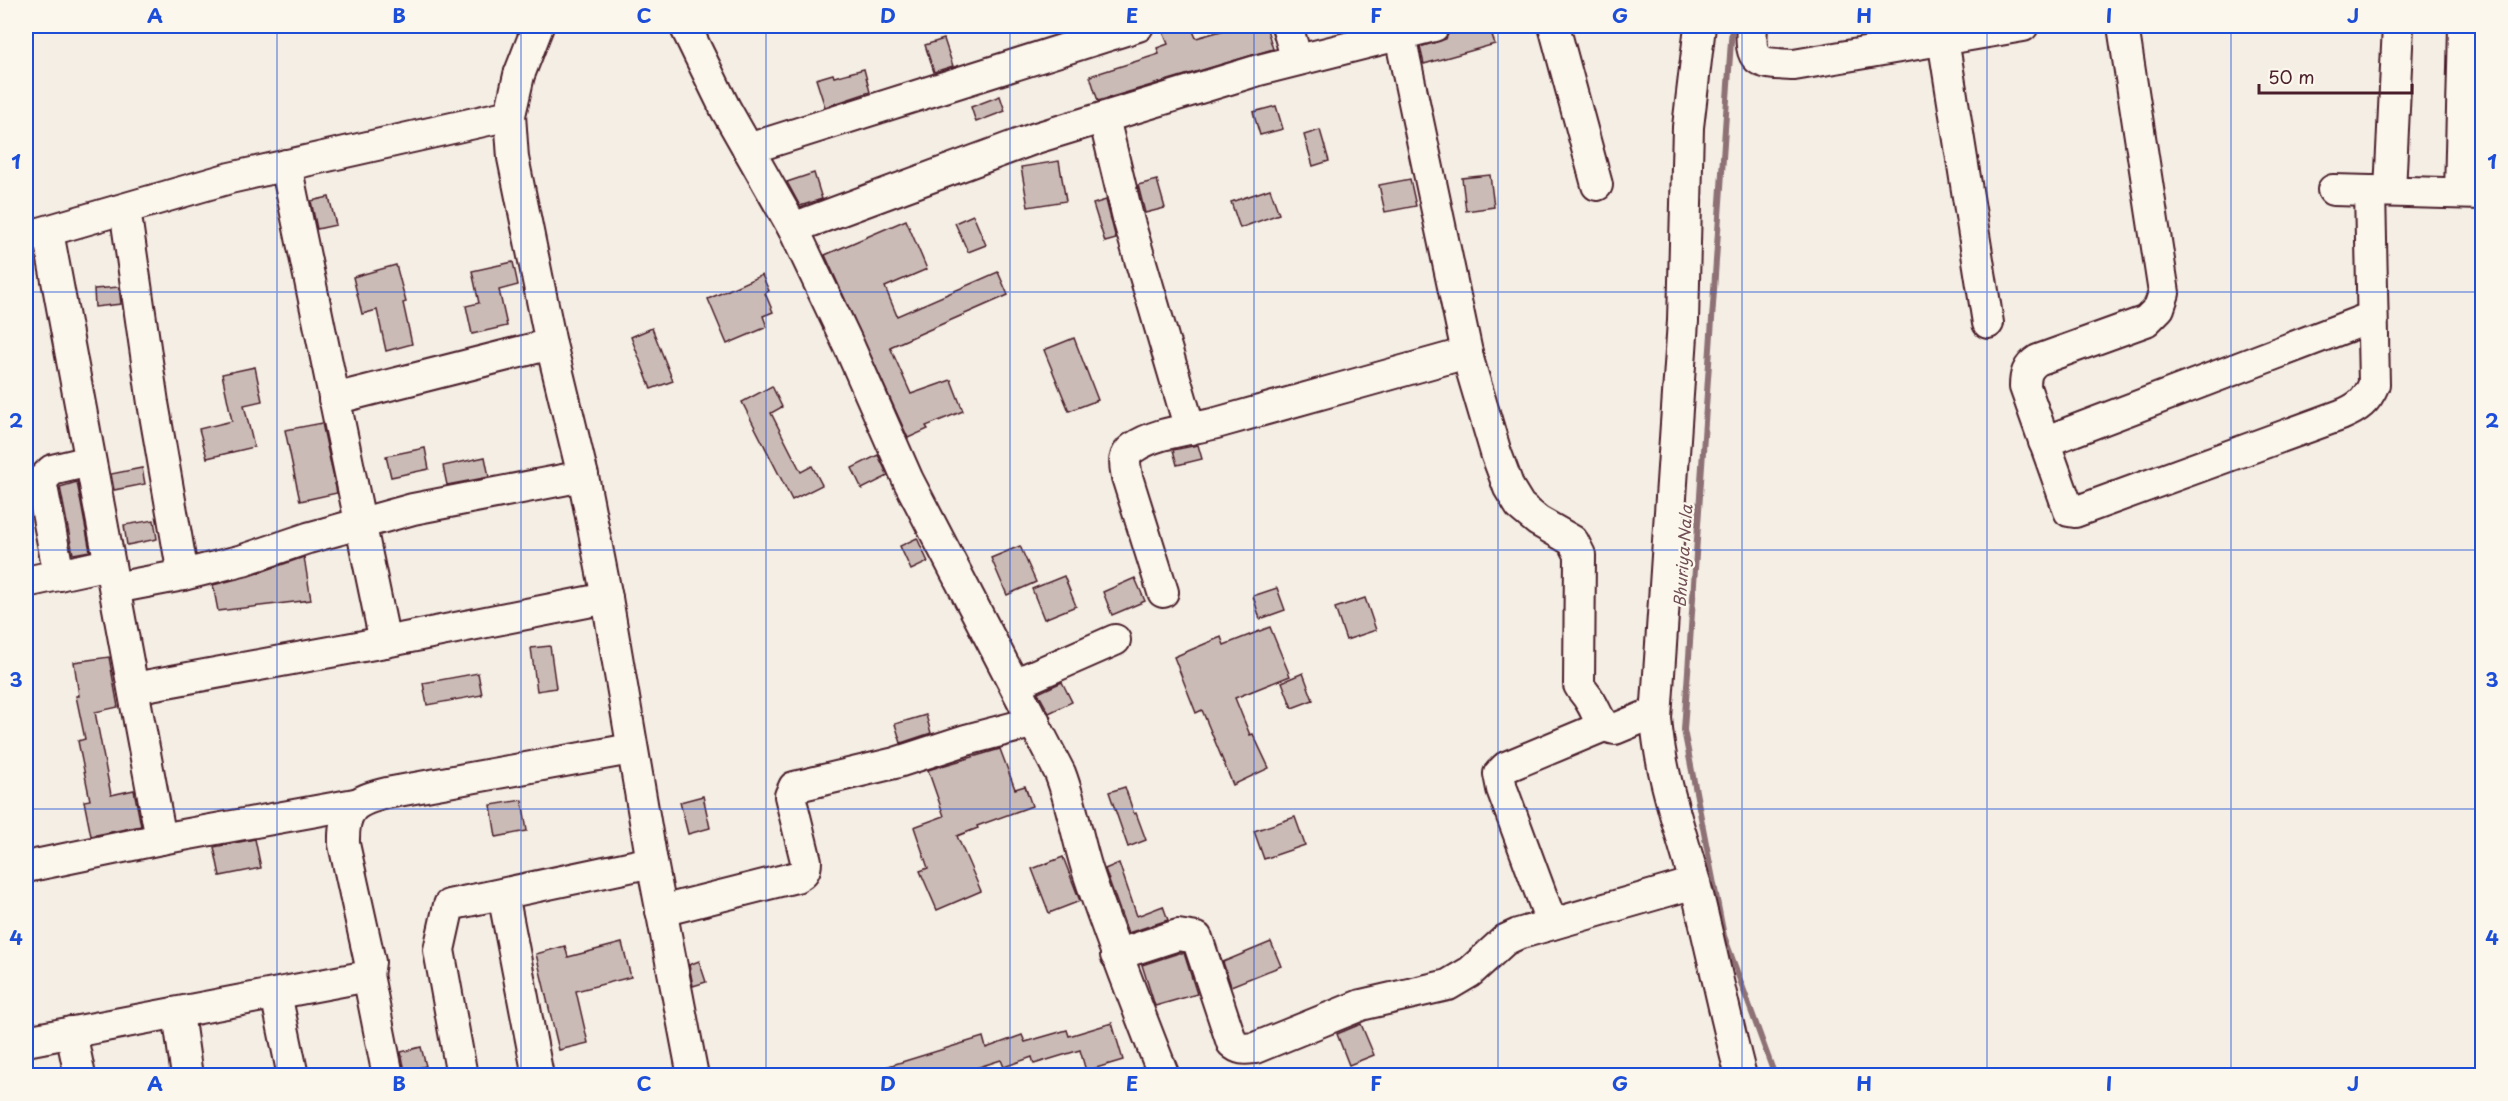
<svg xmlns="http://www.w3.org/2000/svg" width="2508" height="1101" font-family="'Playpen Sans',sans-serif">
<rect width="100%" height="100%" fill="#f4eee4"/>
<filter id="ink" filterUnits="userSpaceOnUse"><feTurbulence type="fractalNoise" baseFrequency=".0167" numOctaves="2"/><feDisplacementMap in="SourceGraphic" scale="12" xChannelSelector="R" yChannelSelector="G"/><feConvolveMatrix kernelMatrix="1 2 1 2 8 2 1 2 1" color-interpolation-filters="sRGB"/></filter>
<g filter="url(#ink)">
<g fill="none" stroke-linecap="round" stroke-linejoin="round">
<polyline stroke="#8d7174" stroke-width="6" points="1732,26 1684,730 1724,936 1775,1076"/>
</g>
<g fill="#cabbb6" stroke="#4a1f2b" stroke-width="1.5">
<polygon points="1180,26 1191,26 1196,38 1239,26 1266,26 1273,49 1098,101 1090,76 1159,54 1157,48 1168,44 1163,32"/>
<polygon points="1451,26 1489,26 1495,44 1424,64 1420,47 1446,39"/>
<polygon points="944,39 953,66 934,72 925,45"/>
<polygon points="864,69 870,92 825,107 816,79 833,74 834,77"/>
<polygon points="1000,96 1005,111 976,122 971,107"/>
<polygon points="1276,106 1283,129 1260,135 1253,112"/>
<polygon points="1320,130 1329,161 1313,166 1304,135"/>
<polygon points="1059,161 1066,201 1028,207 1021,167"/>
<polygon points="814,173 822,199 800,206 787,182"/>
<polygon points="1490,175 1494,207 1466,211 1462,178"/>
<polygon points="1410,179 1416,206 1385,212 1379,185"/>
<polygon points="1157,180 1165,208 1145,213 1138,185"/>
<polygon points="1270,189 1279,214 1240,228 1231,202"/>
<polygon points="329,197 336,225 317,229 311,201"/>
<polygon points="1106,200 1116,239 1105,242 1093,204"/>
<polygon points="973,215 986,245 968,252 955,223"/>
<polygon points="906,220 927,269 885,287 897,316 998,272 1008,295 890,347 911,394 951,380 963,411 926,426 928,429 908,438 825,255"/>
<polygon points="513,262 518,285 499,290 507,326 472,334 466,306 479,303 472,271"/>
<polygon points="396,265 406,302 403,303 412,344 386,351 377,310 362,314 353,277"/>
<polygon points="762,275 769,291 765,293 773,312 763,316 767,327 727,344 708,299"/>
<polygon points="119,287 121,304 95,307 94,289"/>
<polygon points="652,328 673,381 651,389 631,337"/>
<polygon points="1074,338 1098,400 1069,411 1044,350"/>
<polygon points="255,367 262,401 244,405 254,447 207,458 199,429 232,421 222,374"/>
<polygon points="772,386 782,407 771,413 801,472 812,466 822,485 792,500 742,402"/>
<polygon points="322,423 337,493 300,501 285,430"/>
<polygon points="1198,445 1202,459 1177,465 1173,450"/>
<polygon points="425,448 429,469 391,477 386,456"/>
<polygon points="878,455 888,476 862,489 852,468"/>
<polygon points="485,457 489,477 447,485 443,466"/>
<polygon points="142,468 145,484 114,490 111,474"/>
<polygon points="77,482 90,551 73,554 60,487"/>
<polygon points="154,520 157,539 127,545 124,525"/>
<polygon points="917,538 928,562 911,570 900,546"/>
<polygon points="1020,546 1036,582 1007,595 991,558"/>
<polygon points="304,557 311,600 218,611 213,585 249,576"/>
<polygon points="1064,576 1076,606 1044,619 1032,589"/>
<polygon points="1135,578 1145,601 1112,615 1103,592"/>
<polygon points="1277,588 1285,610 1260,619 1253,596"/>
<polygon points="1365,598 1376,630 1346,640 1335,608"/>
<polygon points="1270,627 1290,676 1235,698 1250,735 1253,734 1269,768 1233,785 1202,710 1196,713 1174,657 1221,637 1224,645"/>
<polygon points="550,646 556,688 537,691 531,648"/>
<polygon points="109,657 118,707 95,712 111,795 134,790 141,826 91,836 84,801 90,800 78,741 85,739 76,696 79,696 74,662"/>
<polygon points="478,673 482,695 427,705 423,683"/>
<polygon points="1303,673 1313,700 1292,708 1282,682"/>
<polygon points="1062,682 1072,702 1049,713 1038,693"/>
<polygon points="926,715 931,733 901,743 895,724"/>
<polygon points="1000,749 1015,789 1025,786 1032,806 977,826 978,828 957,836 981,891 937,910 920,871 928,868 914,827 944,816 928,770"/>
<polygon points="1125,787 1134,814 1136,813 1146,840 1128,847 1109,792"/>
<polygon points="703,796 710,828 688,834 680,802"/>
<polygon points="522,800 527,831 496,837 491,805"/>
<polygon points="1295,817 1305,845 1264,859 1254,831"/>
<polygon points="255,839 261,868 220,876 214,847"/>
<polygon points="1063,857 1080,901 1049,913 1032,869"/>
<polygon points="1119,863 1137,916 1163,906 1168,920 1128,933 1105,869"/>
<polygon points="1271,942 1281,966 1231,986 1223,962"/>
<polygon points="622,943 631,977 576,991 588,1043 559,1050 536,954 565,946 568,957"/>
<polygon points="1179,953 1184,953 1197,994 1155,1006 1142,965"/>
<polygon points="699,961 706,982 693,986 689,965"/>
<polygon points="1112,1023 1123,1060 1086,1071 1080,1050 1034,1064 1032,1057 1004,1067 1001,1060 951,1076 870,1076 869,1072 983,1037 986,1048 1022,1035 1025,1042 1067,1030 1069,1036"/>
<polygon points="1361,1024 1374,1055 1349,1065 1337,1034"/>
<polygon points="421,1047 426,1066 405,1071 401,1052"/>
</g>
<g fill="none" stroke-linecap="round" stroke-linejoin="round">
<defs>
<g id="minor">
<polyline points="538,26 519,75 510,115 513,158 551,344 583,476 607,598 652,862 693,1076"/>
<path d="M 685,26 L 725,108 L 793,228 L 849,346 L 908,480 L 1060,773 C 1072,804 1077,837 1087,869 C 1110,939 1137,1007 1164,1076"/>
<polyline points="1287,26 1297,60"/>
<polyline points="1554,26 1597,185"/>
<path d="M 1700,26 L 1688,127 L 1683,321 L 1656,718 C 1660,775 1680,828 1695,883 C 1711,947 1724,1012 1741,1076"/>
<path d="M 1752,26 C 1749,65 1759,63 1794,65 L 2023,26"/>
<path d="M 2123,26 L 2164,293 L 2159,308 L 2146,321 L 2038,360 C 2027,367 2025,375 2025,387 L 2069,511 L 2075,512 L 2341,415 C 2358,408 2367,401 2374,384 L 2370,191"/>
<path d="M 1400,36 L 1469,362 L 1496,453 L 1509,488 L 1520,506 L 1538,521 L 1573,541 L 1580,555 L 1579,685 C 1582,691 1587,695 1590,701 C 1598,713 1599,727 1615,729 L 1656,712"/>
<polyline points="1943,39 1988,323"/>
<polyline points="1104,118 1129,222 1190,429"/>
<polyline points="748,149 1138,26"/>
<polyline points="286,165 385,642"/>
<polyline points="2333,190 2482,194"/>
<polyline points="2390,191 2398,26"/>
<polyline points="2460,193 2464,26"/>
<polyline points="125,209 153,403 183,575"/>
<polyline points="793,228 1036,138 1259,70 1434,26"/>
<polyline points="48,232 161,839"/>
<polyline points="26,237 230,178 510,115"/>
<polyline points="334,399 551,344"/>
<polyline points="2044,442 2372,317"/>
<polyline points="59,575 41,481 52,470 90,461"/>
<polyline points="26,582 109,564"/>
<polyline points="115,588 183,575 243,560 308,538 413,509 583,476"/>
<path d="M 1163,592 L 1127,477 C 1125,465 1122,456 1133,448 C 1158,431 1192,430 1220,422 C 1302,399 1385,376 1467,353"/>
<polyline points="1015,684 1115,640"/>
<polyline points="134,688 385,642 607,598"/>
<polyline points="26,867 161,839 355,804"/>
<polyline points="503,894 538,1076"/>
<path d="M 661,911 L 796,877 C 804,873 806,870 806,861 L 790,796 L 794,787 L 895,763 L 966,740 L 1035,722"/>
<polyline points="1552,924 1502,789 1499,774 1506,767 1604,726"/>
<path d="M 1116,955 L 1178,935 L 1197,938 L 1232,1043 C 1239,1050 1245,1049 1255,1048 L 1361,1005 L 1448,985 L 1470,972 L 1505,940 L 1518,934 L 1695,883"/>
<polyline points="368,975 388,1076"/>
<polyline points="276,994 293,1076"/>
<polyline points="178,1013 187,1076"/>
<polyline points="71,1032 80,1076"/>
<path d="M 26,1041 L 363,977 L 368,975 L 370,962 L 344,844 C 343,808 354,801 387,793 L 631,749"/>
<polyline points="462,1076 439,950 449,905 652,862"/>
</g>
</defs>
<use href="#minor" stroke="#4a1f2b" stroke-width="34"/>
<use href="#minor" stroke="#fbf7ec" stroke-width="30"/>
</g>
</g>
<path fill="none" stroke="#1d4ed8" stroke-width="1.5" stroke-opacity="0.55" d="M 277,26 L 277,1076M 521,26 L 521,1076M 766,26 L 766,1076M 1010,26 L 1010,1076M 1254,26 L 1254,1076M 1498,26 L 1498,1076M 1742,26 L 1742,1076M 1987,26 L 1987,1076M 2231,26 L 2231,1076M 26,292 L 2482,292M 26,550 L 2482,550M 26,809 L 2482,809"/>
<g text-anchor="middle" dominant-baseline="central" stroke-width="4.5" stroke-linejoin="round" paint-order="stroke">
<g font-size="16" font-style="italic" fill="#714f56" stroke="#fbf7ec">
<text transform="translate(1682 556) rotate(-86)">Bhuriya Nala</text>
</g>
</g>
<rect width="2508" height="1101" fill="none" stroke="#fbf7ec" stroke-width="66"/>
<path d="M2259 84v9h153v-9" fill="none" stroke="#4a1f2b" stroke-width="3"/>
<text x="2268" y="84" font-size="18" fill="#4a1f2b" stroke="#fbf7ec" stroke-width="4.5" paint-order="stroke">50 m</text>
<rect x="33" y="33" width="2442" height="1035" fill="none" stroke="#1d4ed8" stroke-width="2"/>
<g font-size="20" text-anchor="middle" font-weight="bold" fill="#1d4ed8">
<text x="155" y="23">A</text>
<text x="399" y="23">B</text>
<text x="644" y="23">C</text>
<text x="888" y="23">D</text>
<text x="1132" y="23">E</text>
<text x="1376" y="23">F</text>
<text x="1620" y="23">G</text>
<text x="1864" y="23">H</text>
<text x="2109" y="23">I</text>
<text x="2353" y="23">J</text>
<text x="16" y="169">1</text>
<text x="2492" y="169">1</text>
<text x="16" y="428">2</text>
<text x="2492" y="428">2</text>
<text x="16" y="687">3</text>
<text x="2492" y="687">3</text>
<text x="16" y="945">4</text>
<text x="2492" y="945">4</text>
<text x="155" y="1091">A</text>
<text x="399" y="1091">B</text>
<text x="644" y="1091">C</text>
<text x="888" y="1091">D</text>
<text x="1132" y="1091">E</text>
<text x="1376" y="1091">F</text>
<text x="1620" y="1091">G</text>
<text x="1864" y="1091">H</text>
<text x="2109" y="1091">I</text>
<text x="2353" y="1091">J</text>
</g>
</svg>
